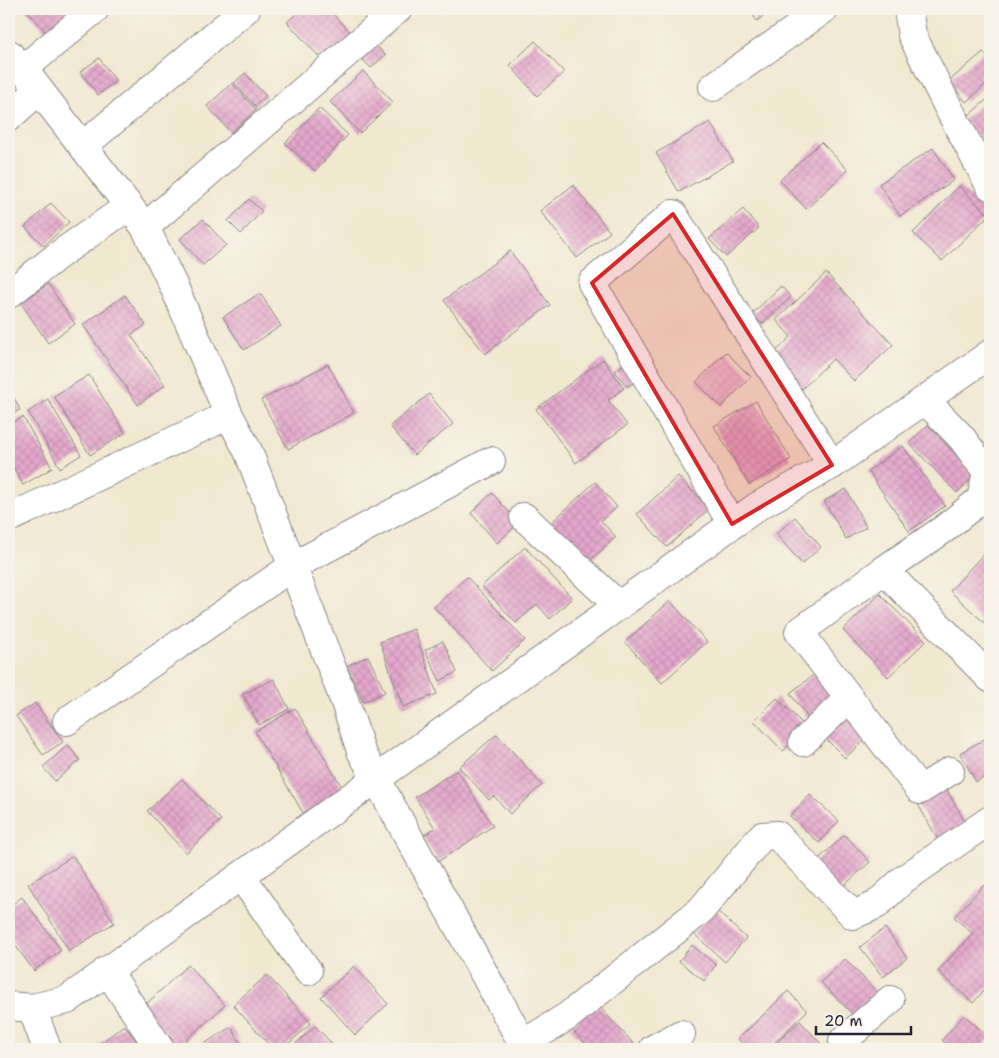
<svg xmlns="http://www.w3.org/2000/svg" width="999" height="1058" font-family="'Shantell Sans',sans-serif">
<defs>
<pattern id="building-cross-hatch" width="8" height="8" patternUnits="userSpaceOnUse" patternTransform="scale(1.25)"><rect width="8" height="8" fill="#e4a7cc"/><path d="M0 0l8 8M0 8l8-8" fill="none" stroke="#c38fb0"/></pattern>
</defs>
<rect width="100%" height="100%" fill="#f7f3e8"/>
<filter id="ink" filterUnits="userSpaceOnUse"><feTurbulence type="fractalNoise" baseFrequency=".02" numOctaves="2"/><feDisplacementMap in="SourceGraphic" scale="10" xChannelSelector="R" yChannelSelector="G"/><feConvolveMatrix kernelMatrix="1 2 1 2 8 2 1 2 1" color-interpolation-filters="sRGB"/></filter>
<filter id="wash" filterUnits="userSpaceOnUse"><feTurbulence type="fractalNoise" baseFrequency=".0096" numOctaves="4" result="noise"/><feDisplacementMap in="SourceGraphic" scale="20" xChannelSelector="R" yChannelSelector="G"/><feGaussianBlur stdDeviation="1.12" result="paint"/><feColorMatrix in="noise" values="0 0 0 0 0 0 0 0 0 0 0 0 0 0 0 0 0 1.4 0 .05"/><feComposite in="paint" operator="in"/></filter>
<g filter="url(#wash)">
<rect width="100%" height="100%" fill="#f1e8d0"/>
<g id="blocks">
<g fill="url(#building-cross-hatch)">
<polygon points="25,9 76,9 48,34"/>
<polygon points="302,9 328,9 354,36 325,63 287,22"/>
<polygon points="748,9 772,9 757,21"/>
<polygon points="535,41 564,72 537,96 510,65"/>
<polygon points="377,46 385,55 371,68 362,59"/>
<polygon points="983,52 990,60 990,81 966,102 949,81"/>
<polygon points="99,58 116,81 98,95 80,72"/>
<polygon points="363,71 393,102 360,133 330,102"/>
<polygon points="245,73 266,96 255,106 234,83"/>
<polygon points="232,83 256,110 231,133 207,106"/>
<polygon points="990,97 990,147 988,149 963,120"/>
<polygon points="319,108 348,135 315,171 285,143"/>
<polygon points="710,122 733,161 679,192 656,153"/>
<polygon points="821,142 848,170 806,209 780,180"/>
<polygon points="933,148 954,180 900,216 879,184"/>
<polygon points="573,185 610,232 577,258 540,211"/>
<polygon points="959,186 989,215 942,261 913,233"/>
<polygon points="249,199 262,211 241,234 228,221"/>
<polygon points="51,203 69,222 44,246 25,227"/>
<polygon points="743,209 759,228 726,257 709,239"/>
<polygon points="203,219 226,245 203,265 180,239"/>
<polygon points="510,251 550,305 485,354 444,300"/>
<polygon points="826,273 893,345 854,381 833,359 802,389 771,356 791,337 776,320"/>
<polygon points="48,284 75,324 48,343 21,303"/>
<polygon points="781,286 791,297 762,324 752,314"/>
<polygon points="260,293 281,326 244,350 223,317"/>
<polygon points="125,295 146,325 131,335 165,385 138,405 83,325"/>
<polygon points="726,352 751,377 721,407 696,382"/>
<polygon points="603,359 624,388 608,400 627,425 576,463 536,409"/>
<polygon points="627,362 640,378 627,387 615,371"/>
<polygon points="328,364 354,413 288,449 261,400"/>
<polygon points="89,375 125,433 90,455 54,396"/>
<polygon points="9,387 20,410 9,416"/>
<polygon points="429,394 453,424 414,455 390,426"/>
<polygon points="48,399 81,455 60,468 28,412"/>
<polygon points="756,401 791,459 749,485 714,426"/>
<polygon points="23,417 52,468 23,485 9,459 9,425"/>
<polygon points="928,425 975,476 957,493 909,443"/>
<polygon points="903,446 945,506 909,531 868,471"/>
<polygon points="678,476 709,509 667,547 637,514"/>
<polygon points="595,482 617,507 601,521 616,537 587,563 551,523"/>
<polygon points="846,489 866,527 846,539 824,501"/>
<polygon points="492,493 519,523 497,543 471,513"/>
<polygon points="795,517 821,547 802,564 776,534"/>
<polygon points="525,547 572,598 550,619 537,604 516,623 482,586"/>
<polygon points="986,551 990,555 990,628 950,591"/>
<polygon points="467,577 525,640 492,671 434,607"/>
<polygon points="880,594 926,641 888,677 843,630"/>
<polygon points="670,601 707,642 662,683 625,642"/>
<polygon points="414,629 437,694 403,707 380,642"/>
<polygon points="443,641 457,672 440,681 425,650"/>
<polygon points="368,656 385,692 363,702 347,666"/>
<polygon points="820,670 842,699 811,722 790,693"/>
<polygon points="274,679 289,709 259,725 243,694"/>
<polygon points="777,698 807,728 783,751 754,721"/>
<polygon points="35,703 63,742 43,755 16,716"/>
<polygon points="295,708 345,792 305,816 255,732"/>
<polygon points="846,711 869,736 845,758 821,734"/>
<polygon points="497,734 542,785 510,814 494,796 489,800 459,767"/>
<polygon points="988,737 990,741 990,774 976,782 960,753"/>
<polygon points="68,745 80,760 55,781 43,767"/>
<polygon points="457,770 493,826 439,861 422,836 435,828 415,797"/>
<polygon points="182,779 221,820 186,853 147,811"/>
<polygon points="944,785 968,827 940,843 916,801"/>
<polygon points="810,795 839,821 819,843 790,816"/>
<polygon points="845,835 870,862 839,890 814,863"/>
<polygon points="73,856 114,923 69,951 28,884"/>
<polygon points="984,885 990,891 990,984 973,1003 938,971 973,934 954,917"/>
<polygon points="22,897 61,950 34,971 9,937 9,907"/>
<polygon points="715,909 746,938 725,962 693,933"/>
<polygon points="885,928 907,958 883,977 860,947"/>
<polygon points="692,945 716,965 704,981 679,961"/>
<polygon points="845,959 883,998 859,1021 821,982"/>
<polygon points="188,965 225,1005 179,1047 143,1007"/>
<polygon points="354,966 388,1004 355,1035 321,997"/>
<polygon points="267,975 311,1023 283,1049 273,1049 233,1005"/>
<polygon points="788,991 807,1011 768,1049 748,1049 738,1039"/>
<polygon points="596,1003 634,1044 628,1049 591,1049 570,1028"/>
<polygon points="964,1015 990,1038 980,1049 952,1049 942,1040"/>
<polygon points="800,1021 826,1049 770,1049"/>
<polygon points="124,1025 143,1049 93,1049"/>
<polygon points="315,1026 337,1049 290,1049"/>
<polygon points="231,1027 244,1049 196,1049"/>
<polygon points="399,1044 404,1049 393,1049"/>
</g>
</g>
</g>
<g filter="url(#ink)">
<use href="#blocks" fill-opacity="0" stroke="#8a8586" stroke-width="1"/>
<g fill="none" stroke-linecap="round" stroke-linejoin="round">
<defs>
<g id="minor">
<polyline points="908,9 912,35 949,109 990,186"/>
<polyline points="23,69 95,9"/>
<polyline points="713,87 824,9"/>
<polyline points="9,117 39,90"/>
<polyline points="83,146 246,9"/>
<polyline points="145,227 398,9"/>
<polyline points="9,294 60,254 129,206"/>
<polyline points="925,400 961,437 987,472 981,499 944,529 884,570 990,678"/>
<polyline points="524,517 618,605"/>
<polyline points="9,518 229,415"/>
<polyline points="732,524 592,283 673,214 832,465"/>
<polyline points="884,570 799,632 920,790 950,771"/>
<polyline points="67,721 293,566 491,461"/>
<polyline points="803,742 849,698"/>
<polyline points="241,876 308,971"/>
<polyline points="107,970 160,1049"/>
<polyline points="9,1006 32,1008 67,1000 758,506 832,465 990,354"/>
<polyline points="32,1008 47,1049"/>
<polyline points="523,1044 568,1016 701,910 762,836 777,835 853,915 876,905 904,879 990,820"/>
<polyline points="653,1049 681,1034"/>
<polyline points="845,1049 843,1041 890,1000"/>
</g>
<polyline id="tertiary" points="9,54 23,69 145,227 175,289 229,415 248,451 345,702 361,751 523,1044 529,1049"/>
</defs>
<use href="#minor" stroke="#8a8586" stroke-width="30"/>
<use href="#tertiary" stroke="#8a8586" stroke-width="30"/>
<use href="#minor" stroke="#fff" stroke-width="28"/>
<use href="#tertiary" stroke="#fff" stroke-width="28"/>
</g>
</g>
<path fill="#d62828" fill-opacity="0.2" stroke="#d62828" stroke-width="4" stroke-linejoin="round" d="M 673,214 L 832,465 L 732,524 L 592,283 Z"/>
<rect width="999" height="1058" fill="none" stroke="#f7f3e8" stroke-width="30"/>
<path d="M816 1026v8h95v-8" fill="none" stroke="#22223b" stroke-width="2.5"/>
<text x="824" y="1026" font-size="15" fill="#22223b" stroke="#f7f3e8" stroke-width="4" paint-order="stroke">20 m</text>
</svg>
